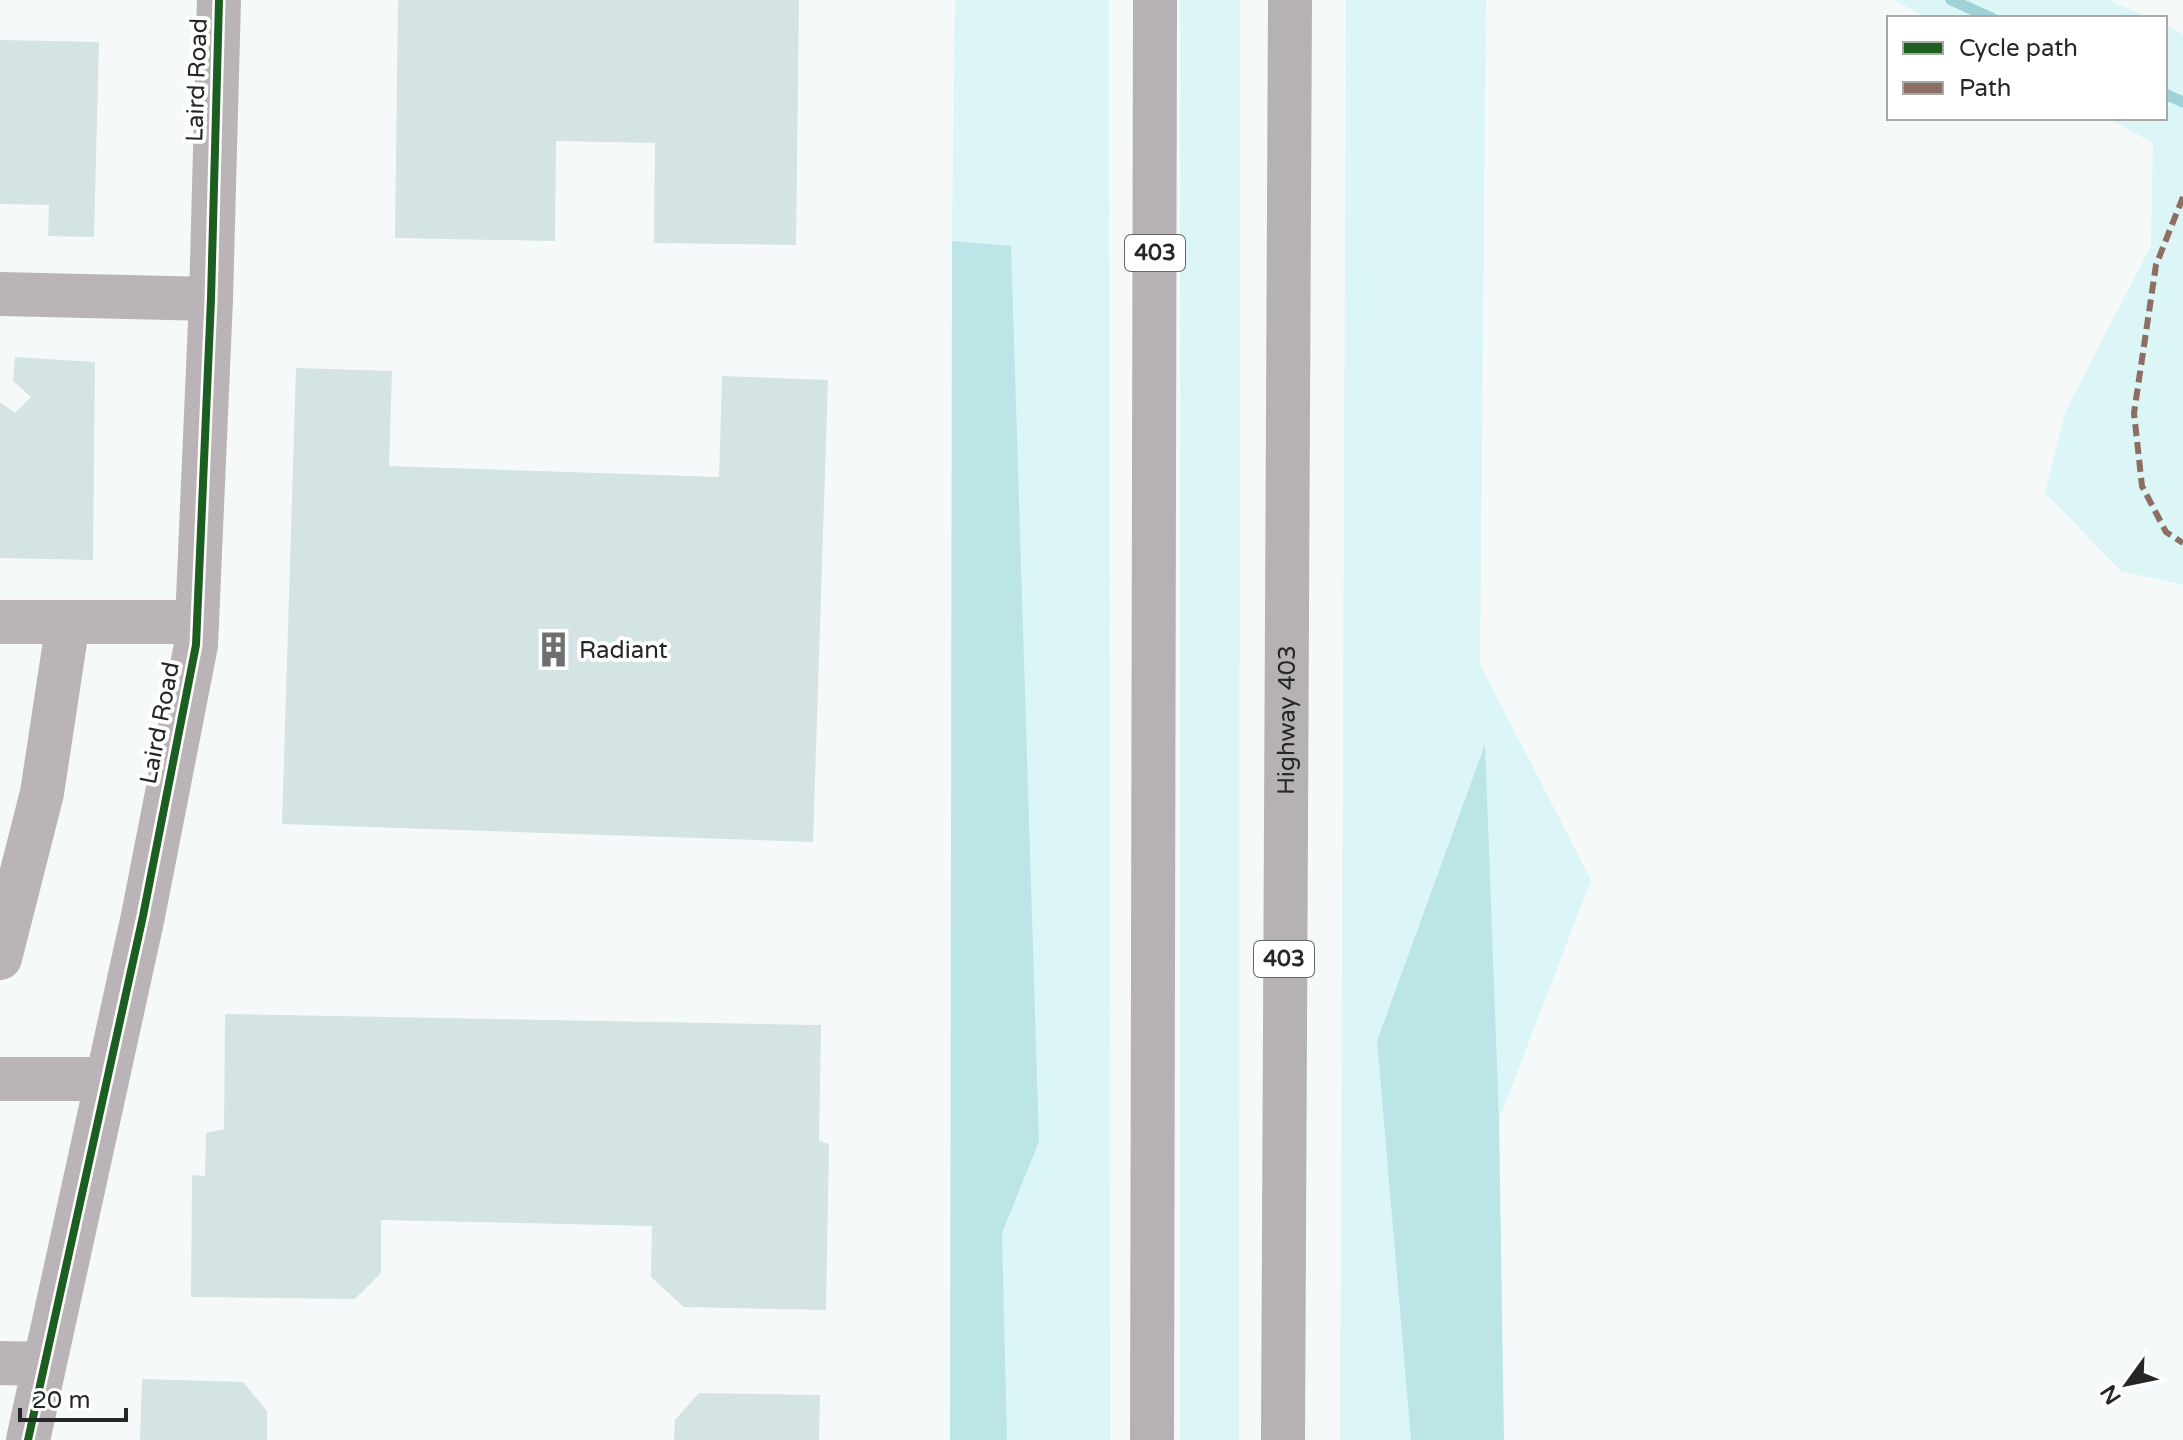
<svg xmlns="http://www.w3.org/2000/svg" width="2183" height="1440" font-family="'Varela Round',sans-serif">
<rect width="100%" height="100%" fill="#f6f9f9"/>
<g fill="#dcf5f6">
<polygon points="955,0 1109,0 1110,1440 1007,1440 1006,1434 1002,1233 1039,1142 952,241"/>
<polygon points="1180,0 1240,0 1239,1440 1180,1440"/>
<polygon points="1346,0 1486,0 1480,664 1591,880 1499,1120 1484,746 1377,1041 1411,1440 1340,1440"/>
<polygon points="1894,0 2109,0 2149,18 1927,18"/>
<polygon points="2165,25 2183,34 2183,585 2121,571 2045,493 2066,410 2151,246 2153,143 2108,118 2165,118"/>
</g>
<g fill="#bbe5e7">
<polygon points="952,241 1011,246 1039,1142 1002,1233 1007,1440 950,1440"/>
<polygon points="1485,744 1499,1120 1504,1440 1411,1440 1377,1041"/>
</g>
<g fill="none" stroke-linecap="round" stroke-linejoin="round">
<g stroke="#9ed2d6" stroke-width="11">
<polyline points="1951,0 1992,18"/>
<polyline points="2165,94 2183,102"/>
</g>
</g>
<g fill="#d4e4e5">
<polygon points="398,0 799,0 796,245 654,243 655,143 556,141 555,241 395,238"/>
<polygon points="0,40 99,42 94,237 48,236 49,205 0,204"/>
<polygon points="15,357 95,362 93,560 0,558 0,402 15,413 31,397 13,381"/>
<polygon points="296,368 392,371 389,466 719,477 722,376 828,380 813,842 282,824"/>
<polygon points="225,1014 821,1025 819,1141 829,1144 826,1310 684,1307 651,1277 652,1226 381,1220 381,1273 355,1299 191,1297 192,1175 205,1176 206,1133 224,1129"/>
<polygon points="142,1379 243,1382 267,1411 267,1440 140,1440"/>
<polygon points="699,1393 820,1395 819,1440 674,1440 675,1420"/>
</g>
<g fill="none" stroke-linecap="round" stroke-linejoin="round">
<g stroke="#bab4b8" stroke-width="44">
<polyline points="0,294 211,299"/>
<polyline points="0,622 197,622"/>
<polyline points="0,958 42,793 68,622"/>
<polyline points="0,1079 107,1079"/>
<polyline points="0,1363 44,1364"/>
<polyline points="28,1440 143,916 196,645 211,299 219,0"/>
</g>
<g stroke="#b6b1b4" stroke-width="44">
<polyline points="1152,1440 1155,0"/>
<path id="s1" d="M 1283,1440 L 1290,0"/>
</g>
<polyline stroke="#8d6e63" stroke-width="6" stroke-dasharray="12 6" stroke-linecap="butt" points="2183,197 2156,265 2134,413 2142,486 2166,532 2183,543"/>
<defs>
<polyline id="cycleway" points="28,1440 143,916 196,645 211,299 219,0"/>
</defs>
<use href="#cycleway" stroke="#fff" stroke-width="13"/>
<use href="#cycleway" stroke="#1b5e20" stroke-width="8"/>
</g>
<defs>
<symbol id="building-bare" viewBox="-9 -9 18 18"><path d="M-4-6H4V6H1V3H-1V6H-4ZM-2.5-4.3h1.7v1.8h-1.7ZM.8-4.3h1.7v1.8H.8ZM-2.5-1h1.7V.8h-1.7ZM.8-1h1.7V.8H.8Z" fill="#6e7070" stroke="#fff" stroke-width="2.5" paint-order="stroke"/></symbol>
</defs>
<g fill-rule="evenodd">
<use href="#building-bare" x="528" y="624" width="51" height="51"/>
</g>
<g text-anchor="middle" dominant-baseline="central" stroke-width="8" stroke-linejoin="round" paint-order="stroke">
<g fill="#fff" stroke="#666767" stroke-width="2">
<rect x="1125" y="235" width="60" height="36" rx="6"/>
<rect x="1254" y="941" width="60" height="36" rx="6"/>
</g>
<g font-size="22" font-weight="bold" fill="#252626">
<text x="1155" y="253">403</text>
<text x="1284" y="959">403</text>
</g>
<g font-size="24" fill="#252626" stroke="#fff">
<text transform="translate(197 80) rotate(-88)">Laird Road</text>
<text stroke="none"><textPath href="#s1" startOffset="720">Highway 403</textPath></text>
<text transform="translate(160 723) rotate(-79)">Laird Road</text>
</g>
<g font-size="24" fill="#252626" stroke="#fff" text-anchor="start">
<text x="579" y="650">Radiant</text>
</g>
</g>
<rect x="1887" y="16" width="280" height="104" fill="#ffffff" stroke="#a8a8a8" stroke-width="2"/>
<rect x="1903" y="42" width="40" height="12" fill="#1b5e20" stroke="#a8a8a8" stroke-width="2"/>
<text x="1959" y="56" font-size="24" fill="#252626">Cycle path</text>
<rect x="1903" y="82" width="40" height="12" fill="#8d6e63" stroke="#a8a8a8" stroke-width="2"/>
<text x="1959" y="96" font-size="24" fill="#252626">Path</text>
<g transform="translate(2127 1384) rotate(237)" stroke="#ffffff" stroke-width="6" paint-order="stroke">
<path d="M0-6L14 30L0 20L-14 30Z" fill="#252626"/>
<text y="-12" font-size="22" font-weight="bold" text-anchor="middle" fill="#252626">N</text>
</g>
<path d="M20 1408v12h106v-12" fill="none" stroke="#252626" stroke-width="4"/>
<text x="32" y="1408" font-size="24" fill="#252626" stroke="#ffffff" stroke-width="6" paint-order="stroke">20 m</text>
</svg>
